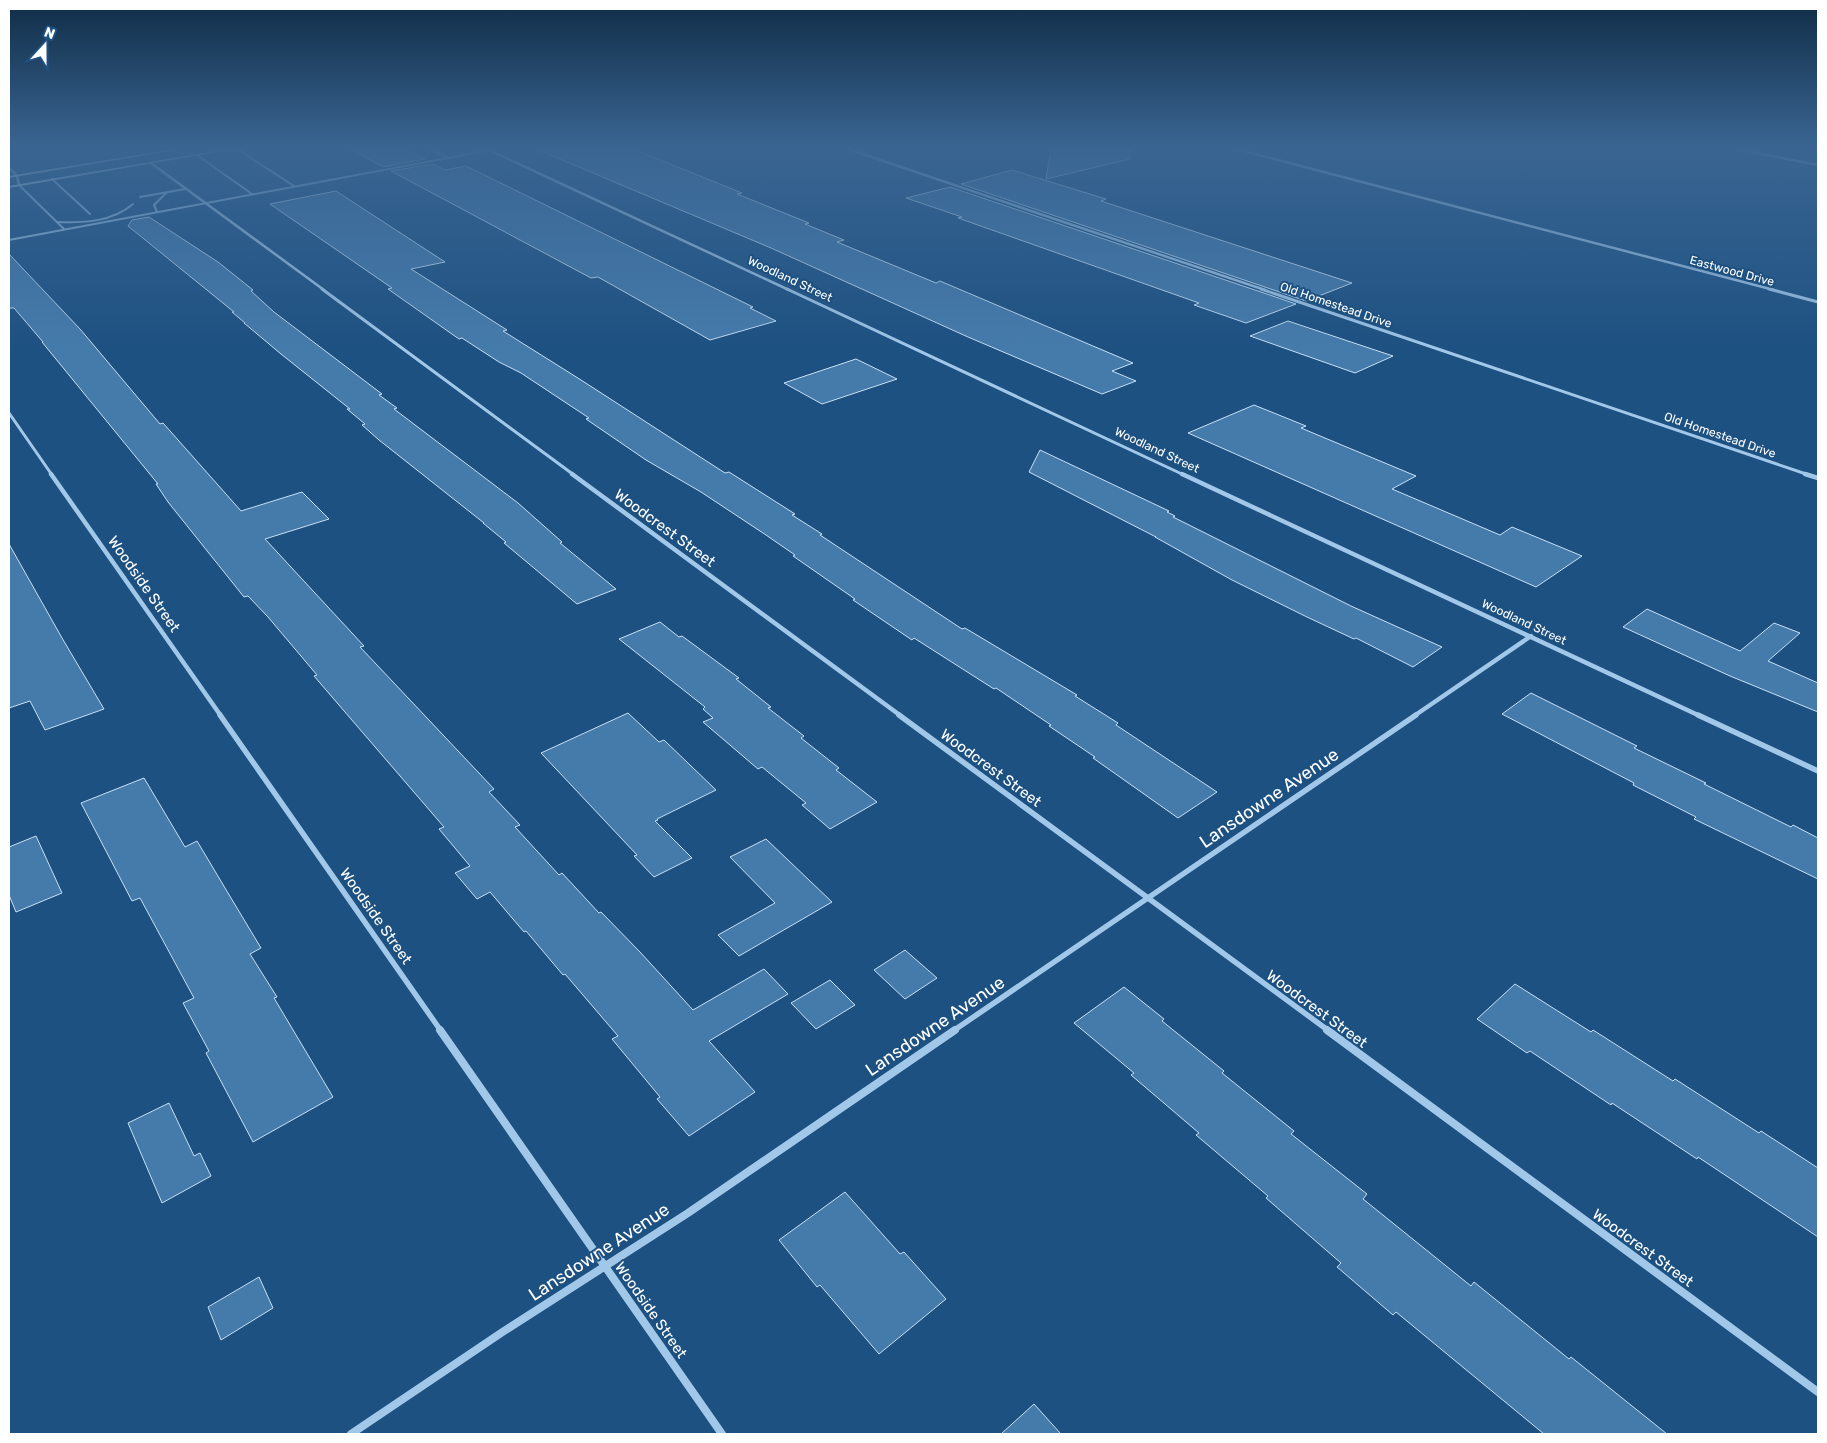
<svg xmlns="http://www.w3.org/2000/svg" width="1827" height="1443" font-family="Rubik,sans-serif">
<rect width="100%" height="100%" fill="#1d5181"/>
<g fill="#457bab" stroke="#c6e0f7">
<polygon points="350,149 403,149 425,159 383,167"/>
<polygon points="536,149 633,149 742,193 737,194 809,223 805,224 844,240 837,242 936,283 940,281 1133,363 1112,371 1136,381 1102,394 968,337 771,248"/>
<polygon points="1051,149 1129,149 1130,159 1046,179"/>
<polygon points="433,164 445,170 466,166 753,307 750,308 776,321 710,340 598,277 591,278 391,171"/>
<polygon points="1012,170 1106,199 1101,201 1352,283 1306,301 961,184"/>
<polygon points="950,187 1258,291 1296,304 1246,323 1194,305 1199,303 958,218 962,217 906,198"/>
<polygon points="336,191 445,262 411,269 507,330 503,331 581,380 725,473 729,472 795,514 792,515 822,534 820,535 962,629 965,628 1077,695 1075,696 1118,723 1116,725 1217,792 1178,818 1093,758 1095,757 1049,726 1051,725 996,688 994,689 914,638 912,640 853,600 855,599 793,556 795,555 766,535 701,492 646,460 586,419 589,418 521,373 499,362 462,338 459,339 388,289 392,288 270,204"/>
<polygon points="149,217 218,262 253,290 251,291 274,312 382,394 379,395 397,408 394,409 518,503 562,542 560,543 616,589 577,604 504,543 506,542 483,523 484,523 379,440 362,425 365,424 347,409 350,409 281,354 244,323 245,323 232,312 234,312 128,226 132,220"/>
<polygon points="9,254 80,329 160,424 163,423 241,511 302,492 329,519 265,539 364,646 360,647 494,789 489,792 520,825 515,827 559,875 562,873 599,913 601,912 640,952 693,1010 764,969 788,994 709,1041 755,1092 689,1136 657,1099 660,1097 612,1039 618,1036 565,974 563,975 526,931 524,932 490,892 477,899 455,873 470,866 439,829 444,827 314,676 317,675 268,617 248,596 244,597 168,502 156,484 158,484 42,342 43,342 14,308 9,308"/>
<polygon points="1288,321 1393,356 1355,373 1250,336"/>
<polygon points="856,359 897,379 822,404 784,383"/>
<polygon points="1254,405 1306,426 1301,428 1416,476 1392,489 1500,535 1512,527 1582,556 1536,587 1188,433"/>
<polygon points="1040,450 1169,511 1167,512 1175,516 1173,517 1351,606 1442,647 1413,667 1356,638 1354,639 1307,617 1232,580 1155,537 1156,537 1029,472"/>
<polygon points="9,544 62,638 104,709 45,730 30,701 9,708"/>
<polygon points="1647,609 1740,651 1774,623 1800,633 1768,661 1818,683 1818,712 1730,676 1623,627"/>
<polygon points="660,622 679,637 682,636 739,678 736,679 771,707 768,708 804,736 801,738 839,768 836,770 877,802 830,829 802,805 806,803 762,767 758,769 703,722 713,718 703,709 705,707 619,639"/>
<polygon points="1531,693 1637,746 1634,748 1706,783 1704,784 1791,827 1793,825 1818,838 1818,879 1694,819 1696,817 1633,785 1634,783 1502,714"/>
<polygon points="628,713 659,742 664,740 716,790 657,819 658,820 655,821 692,858 654,877 634,856 637,855 541,753"/>
<polygon points="144,778 185,847 197,841 231,898 261,948 250,954 277,997 274,998 333,1097 253,1142 206,1053 209,1051 183,1003 194,998 140,898 132,901 81,803"/>
<polygon points="36,836 62,893 16,912 9,895 9,847"/>
<polygon points="766,839 832,902 739,956 718,935 775,903 730,857"/>
<polygon points="905,950 937,978 905,999 874,970"/>
<polygon points="830,980 855,1005 816,1029 791,1003"/>
<polygon points="1515,984 1591,1032 1593,1030 1673,1081 1675,1079 1759,1133 1761,1131 1818,1168 1818,1237 1698,1157 1697,1159 1612,1103 1611,1105 1530,1051 1527,1053 1477,1019"/>
<polygon points="1124,987 1164,1019 1162,1021 1224,1071 1222,1073 1294,1131 1291,1134 1367,1194 1363,1199 1471,1286 1474,1282 1569,1359 1571,1357 1667,1434 1544,1434 1396,1312 1393,1315 1337,1267 1341,1263 1266,1198 1268,1196 1196,1135 1199,1133 1131,1075 1134,1073 1074,1023"/>
<polygon points="169,1103 194,1156 200,1153 211,1176 162,1203 128,1123"/>
<polygon points="845,1192 900,1254 904,1252 946,1299 879,1354 820,1285 817,1287 779,1240"/>
<polygon points="259,1277 273,1308 221,1340 208,1307"/>
<polygon points="1034,1404 1061,1434 1001,1434"/>
</g>
<g fill="none" stroke-linecap="round" stroke-linejoin="round">
<g stroke="#a2c8e9" stroke-width="2">
<polyline points="237,149 294,186"/>
<polyline points="430,149 448,158"/>
<polyline points="197,155 252,194"/>
<polyline points="52,179 90,214"/>
<polyline points="19,185 64,229"/>
<polyline points="140,197 185,189"/>
<polyline points="157,212 154,205 166,193"/>
<path d="M 57,222 C 84,223 112,222 133,204"/>
<polyline points="9,240 496,149"/>
</g>
<g stroke="#a2c8e9" stroke-width="2.5">
<polyline points="487,149 789,290"/>
<polyline points="848,149 1265,290"/>
<polyline points="1236,149 1774,290"/>
<polyline points="1736,149 1818,165"/>
<polyline points="151,163 324,290"/>
<polyline points="9,167 17,176 19,185"/>
</g>
<g stroke="#a2c8e9" stroke-width="3">
<polyline points="322,289 574,475"/>
<polyline points="787,289 1184,475"/>
<polyline points="1261,289 1809,475"/>
<polyline points="1769,289 1818,302"/>
<polyline points="9,413 52,475"/>
</g>
<g stroke="#a2c8e9" stroke-width="4.5">
<polyline points="51,474 221,716"/>
<polyline points="572,474 901,716"/>
<polyline points="1182,474 1700,716"/>
<polyline points="1805,474 1818,478"/>
<polyline points="1414,716 1531,636"/>
</g>
<g stroke="#a2c8e9" stroke-width="5.5">
<polyline points="220,715 441,1031"/>
<polyline points="899,715 1329,1031"/>
<polyline points="1698,715 1818,771"/>
<polyline points="953,1031 1416,715"/>
</g>
<g stroke="#a2c8e9" stroke-width="8">
<polyline points="440,1030 722,1434"/>
<polyline points="1327,1030 1818,1392"/>
<polyline points="351,1434 504,1331 688,1213 955,1030"/>
</g>
<g fill="#cde3f7" fill-rule="evenodd">
<polygon points="174,149 182,149 9,178 9,176"/>
<polygon points="227,149 235,149 9,188 9,186"/>
</g>
</g>
<linearGradient id="sky" x2="0" y2="1"><stop stop-color="#102d47"/><stop offset="0.42" stop-color="#3a6592"/><stop offset="1" stop-color="#3a6592" stop-opacity="0"/></linearGradient>
<rect width="1827" height="351" fill="url(#sky)"/>
<g text-anchor="middle" dominant-baseline="central" stroke-width="4" stroke-linejoin="round" paint-order="stroke">
<g font-size="12" fill="#fff" stroke="#1d5181">
<text transform="translate(1732 271) rotate(15)">Eastwood Drive</text>
<text transform="translate(790 279) rotate(25)">Woodland Street</text>
<text transform="translate(1336 305) rotate(19)">Old Homestead Drive</text>
<text transform="translate(1720 435) rotate(19)">Old Homestead Drive</text>
<text transform="translate(1157 450) rotate(25)">Woodland Street</text>
<text transform="translate(1524 622) rotate(25)">Woodland Street</text>
</g>
<g font-size="15" fill="#fff" stroke="#1d5181">
<text transform="translate(665 528) rotate(36)">Woodcrest Street</text>
<text transform="translate(144 584) rotate(55)">Woodside Street</text>
<text transform="translate(991 768) rotate(36)">Woodcrest Street</text>
<text transform="translate(376 916) rotate(55)">Woodside Street</text>
<text transform="translate(1317 1009) rotate(36)">Woodcrest Street</text>
<text transform="translate(1643 1248) rotate(36)">Woodcrest Street</text>
<text transform="translate(651 1310) rotate(55)">Woodside Street</text>
</g>
<g font-size="18" fill="#fff" stroke="#1d5181">
<text transform="translate(1269 798) rotate(-34)">Lansdowne Avenue</text>
<text transform="translate(935 1026) rotate(-34)">Lansdowne Avenue</text>
<text transform="translate(599 1252) rotate(-33)">Lansdowne Avenue</text>
</g>
</g>
<rect width="1827" height="1443" fill="none" stroke="#ffffff" stroke-width="20"/>
<g transform="translate(45 45) rotate(21)" stroke="#1d5181" stroke-width="4" paint-order="stroke">
<path d="M0-4L9 19L0 12L-9 19Z" fill="#ffffff"/>
<text y="-8" font-size="14" font-weight="bold" text-anchor="middle" fill="#ffffff">N</text>
</g>
</svg>
